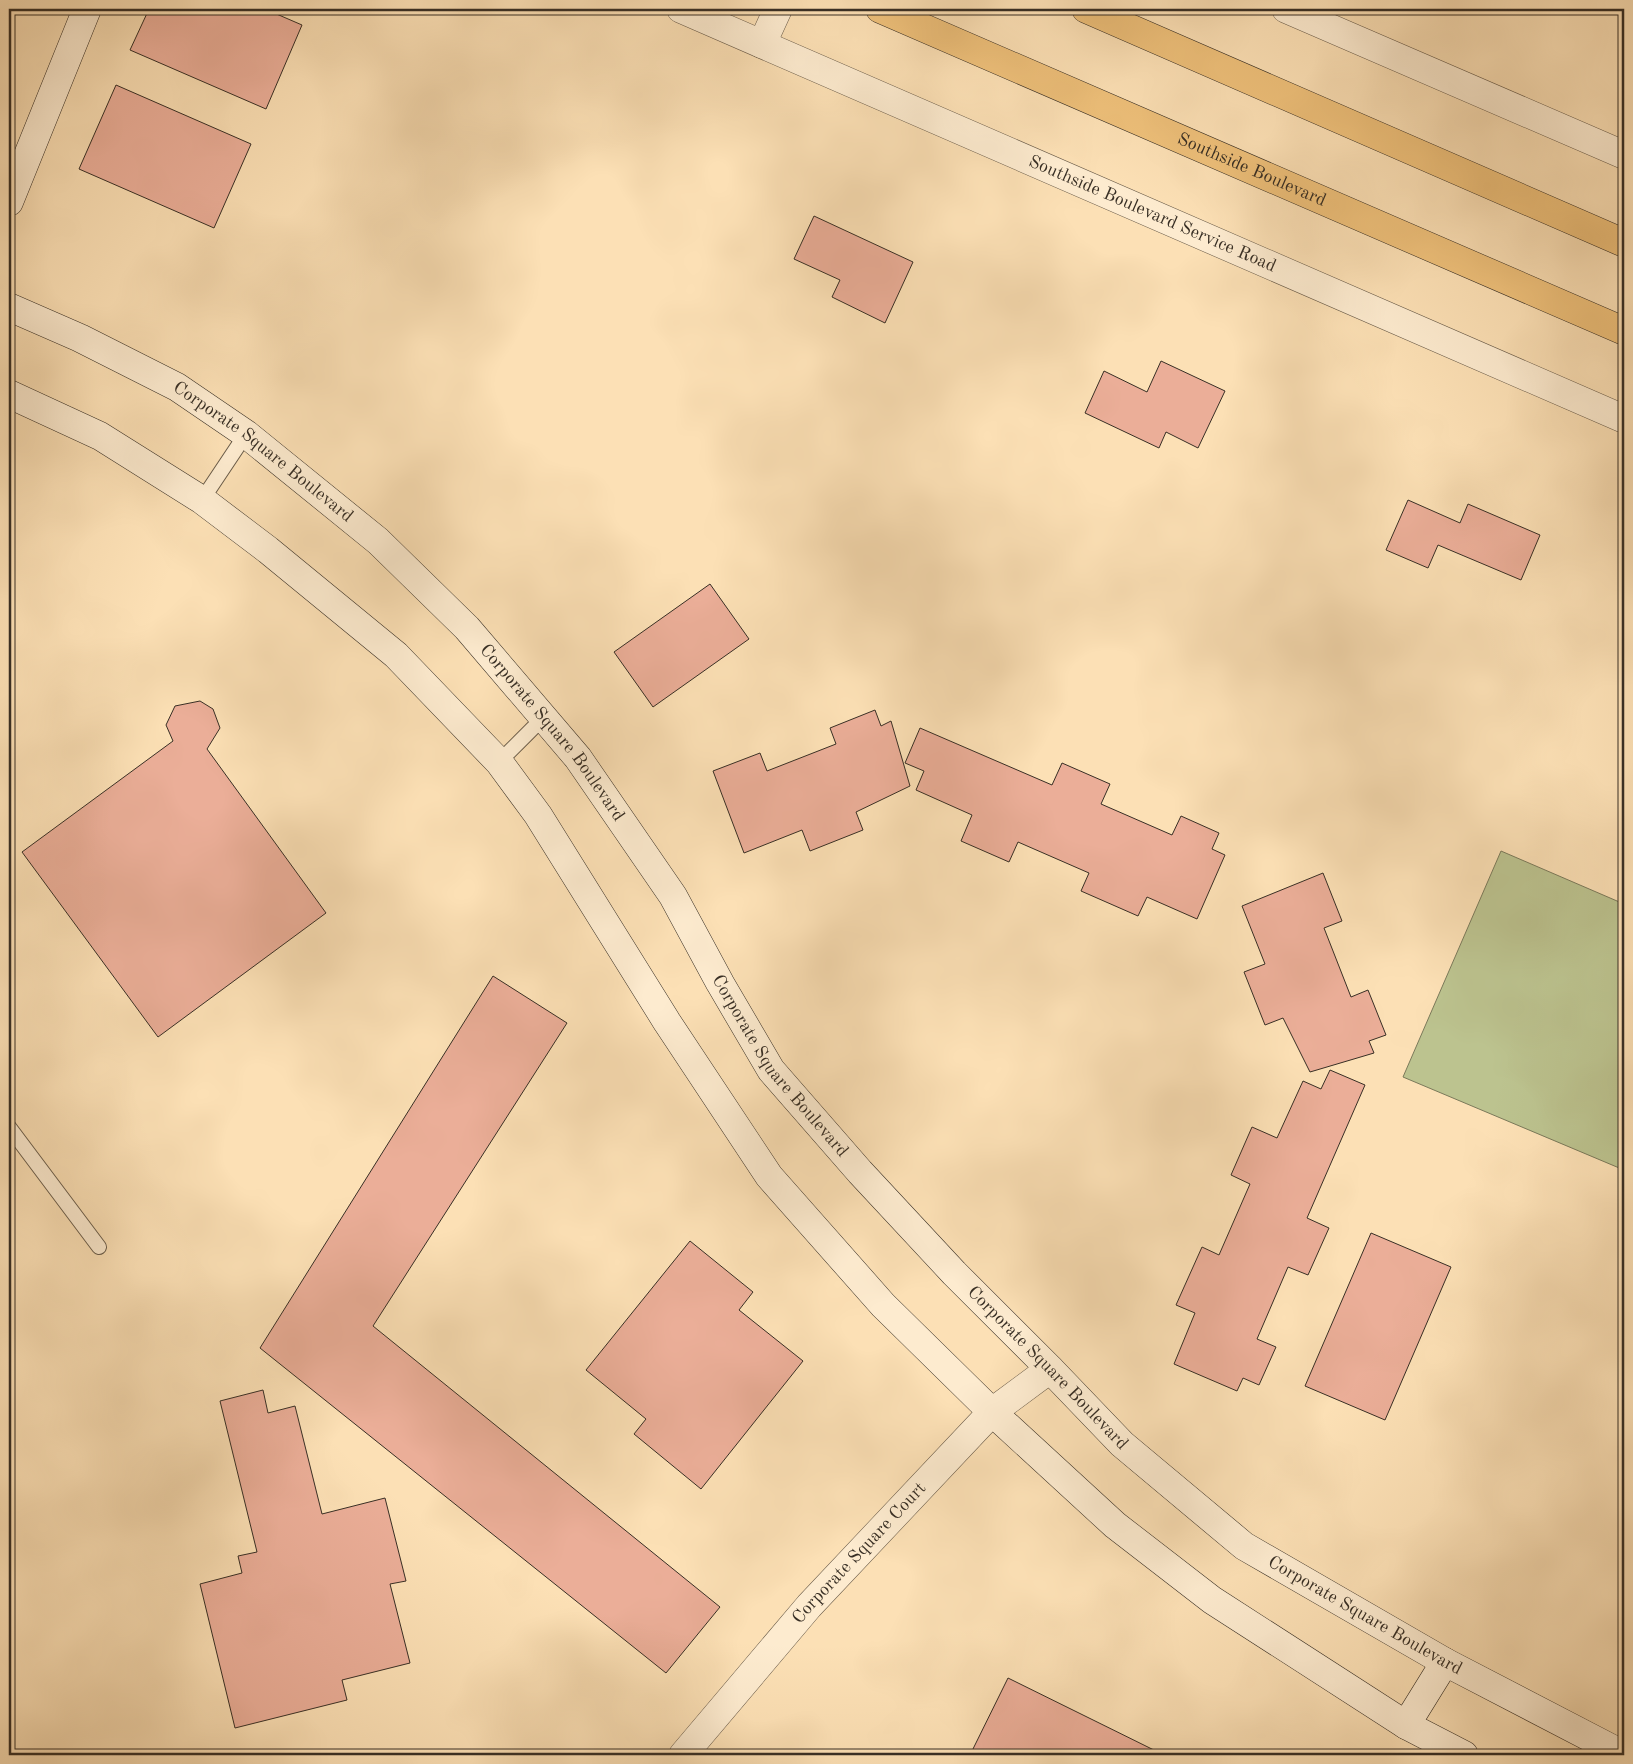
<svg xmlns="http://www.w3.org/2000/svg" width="1633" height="1764" font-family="'Old Standard TT',serif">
<rect width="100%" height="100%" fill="#fce0b5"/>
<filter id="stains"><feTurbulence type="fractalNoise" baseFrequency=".004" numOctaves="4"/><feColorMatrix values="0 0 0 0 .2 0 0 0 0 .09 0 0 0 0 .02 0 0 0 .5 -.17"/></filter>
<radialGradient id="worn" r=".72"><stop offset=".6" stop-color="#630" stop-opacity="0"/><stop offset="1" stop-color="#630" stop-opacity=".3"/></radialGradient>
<polygon fill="#bcc38f" stroke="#7a795a" points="1501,851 1624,904 1624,1170 1403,1077"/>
<g fill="#ebae98" stroke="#382f25">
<polygon points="149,9 265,9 302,25 266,109 130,50"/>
<polygon points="116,85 251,144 214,228 79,169"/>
<polygon points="814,216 913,262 885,323 832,297 840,280 794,259"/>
<polygon points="1161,361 1225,391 1198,448 1166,432 1159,448 1085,413 1104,371 1147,392"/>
<polygon points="1408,500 1460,523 1468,504 1540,535 1521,580 1438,545 1428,568 1386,550"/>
<polygon points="710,584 749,639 653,707 614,652"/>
<polygon points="200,701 213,709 220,728 207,749 326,913 158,1037 22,852 173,741 166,725 175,706"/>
<polygon points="875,710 881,726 891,721 910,786 856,812 863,830 810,851 802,830 744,853 713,771 760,753 767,771 836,744 830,728"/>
<polygon points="920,728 1052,785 1062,763 1110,784 1101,804 1172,835 1181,816 1219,833 1212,849 1225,855 1197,919 1147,897 1138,916 1081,891 1089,873 1018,842 1009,862 961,841 972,815 916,790 924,771 905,763"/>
<polygon points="1323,873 1342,921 1324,928 1351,997 1368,990 1386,1035 1369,1041 1374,1053 1310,1072 1283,1018 1265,1025 1244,972 1265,964 1242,906"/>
<polygon points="493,976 567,1023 373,1326 720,1607 666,1673 260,1348"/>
<polygon points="1330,1070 1365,1085 1307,1218 1329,1228 1308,1275 1288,1267 1257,1339 1276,1347 1259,1385 1243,1378 1237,1391 1174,1364 1195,1313 1176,1305 1202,1247 1219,1255 1250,1184 1231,1175 1252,1127 1277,1138 1303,1081 1321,1089"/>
<polygon points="1371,1233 1451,1267 1385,1420 1305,1386"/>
<polygon points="690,1241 753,1292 739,1310 803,1361 701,1489 634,1434 646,1419 586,1370"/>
<polygon points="263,1390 268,1413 295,1406 322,1514 385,1498 406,1581 390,1584 410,1663 342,1680 347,1700 235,1728 200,1584 242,1573 238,1556 257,1552 220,1401"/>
<polygon points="1008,1678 1164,1755 970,1755"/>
</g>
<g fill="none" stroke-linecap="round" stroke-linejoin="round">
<defs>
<g id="lane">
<polyline points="202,500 246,434"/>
<polyline points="499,762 544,717"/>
<polyline points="9,1127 99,1247"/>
</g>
<g id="street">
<path id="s1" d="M 681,9 L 1624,419"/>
<polyline points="1286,9 1624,155"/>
<polyline points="762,44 778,9"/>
<path id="s2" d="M 683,1755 L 809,1606 L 992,1412 L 1050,1369"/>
</g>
<g id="secondary">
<polyline points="9,202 87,9"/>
<path id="s3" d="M 9,307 L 80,338 L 177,387 L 246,434 L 378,541 L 467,628 L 578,758 L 673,896 L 720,983 L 771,1070 L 860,1172 L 954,1273 L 1050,1369 L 1122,1444 L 1244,1546 L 1445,1662 L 1624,1755"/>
<polyline points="9,394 100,436 202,500 268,550 396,655 499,762 538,815 667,1022 769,1176 883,1305 992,1412 1115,1525 1212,1600 1406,1725 1464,1755"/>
<polyline points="1406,1725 1445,1662"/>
</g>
<g id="highway">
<path id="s4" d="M 880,9 L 1624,331"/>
<polyline points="1086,9 1624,243"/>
</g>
</defs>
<use href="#lane" stroke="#695b49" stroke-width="16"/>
<use href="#street" stroke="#695b49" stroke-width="29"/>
<use href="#secondary" stroke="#382f25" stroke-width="29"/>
<use href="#highway" stroke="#382f25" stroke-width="29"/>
<use href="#lane" stroke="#fdebcf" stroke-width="14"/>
<use href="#street" stroke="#fdebcf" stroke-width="28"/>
<use href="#secondary" stroke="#fdebcf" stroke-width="28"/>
<use href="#highway" stroke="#eec07a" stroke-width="28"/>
</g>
<g text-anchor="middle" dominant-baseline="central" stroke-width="4" stroke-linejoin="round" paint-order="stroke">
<g font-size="18" fill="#382f25" stroke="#fdebcf">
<text stroke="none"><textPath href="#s4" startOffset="405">Southside Boulevard</textPath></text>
<text stroke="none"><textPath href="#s1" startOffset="514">Southside Boulevard Service Road</textPath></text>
<text stroke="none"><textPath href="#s3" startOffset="294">Corporate Square Boulevard</textPath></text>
<text stroke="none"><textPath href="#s3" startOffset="699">Corporate Square Boulevard</textPath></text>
<text stroke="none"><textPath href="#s3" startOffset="1104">Corporate Square Boulevard</textPath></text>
<text stroke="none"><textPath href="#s3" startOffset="1509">Corporate Square Boulevard</textPath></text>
<text stroke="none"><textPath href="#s2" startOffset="268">Corporate Square Court</textPath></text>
<text stroke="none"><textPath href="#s3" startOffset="1914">Corporate Square Boulevard</textPath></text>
</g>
</g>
<rect width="1633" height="1764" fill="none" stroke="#fce0b5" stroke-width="30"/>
<rect x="10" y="10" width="1613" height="1744" fill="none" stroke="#382f25" stroke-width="2.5"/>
<rect x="15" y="15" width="1603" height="1734" fill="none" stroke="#382f25"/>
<rect width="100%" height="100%" filter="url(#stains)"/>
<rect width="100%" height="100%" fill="url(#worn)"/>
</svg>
